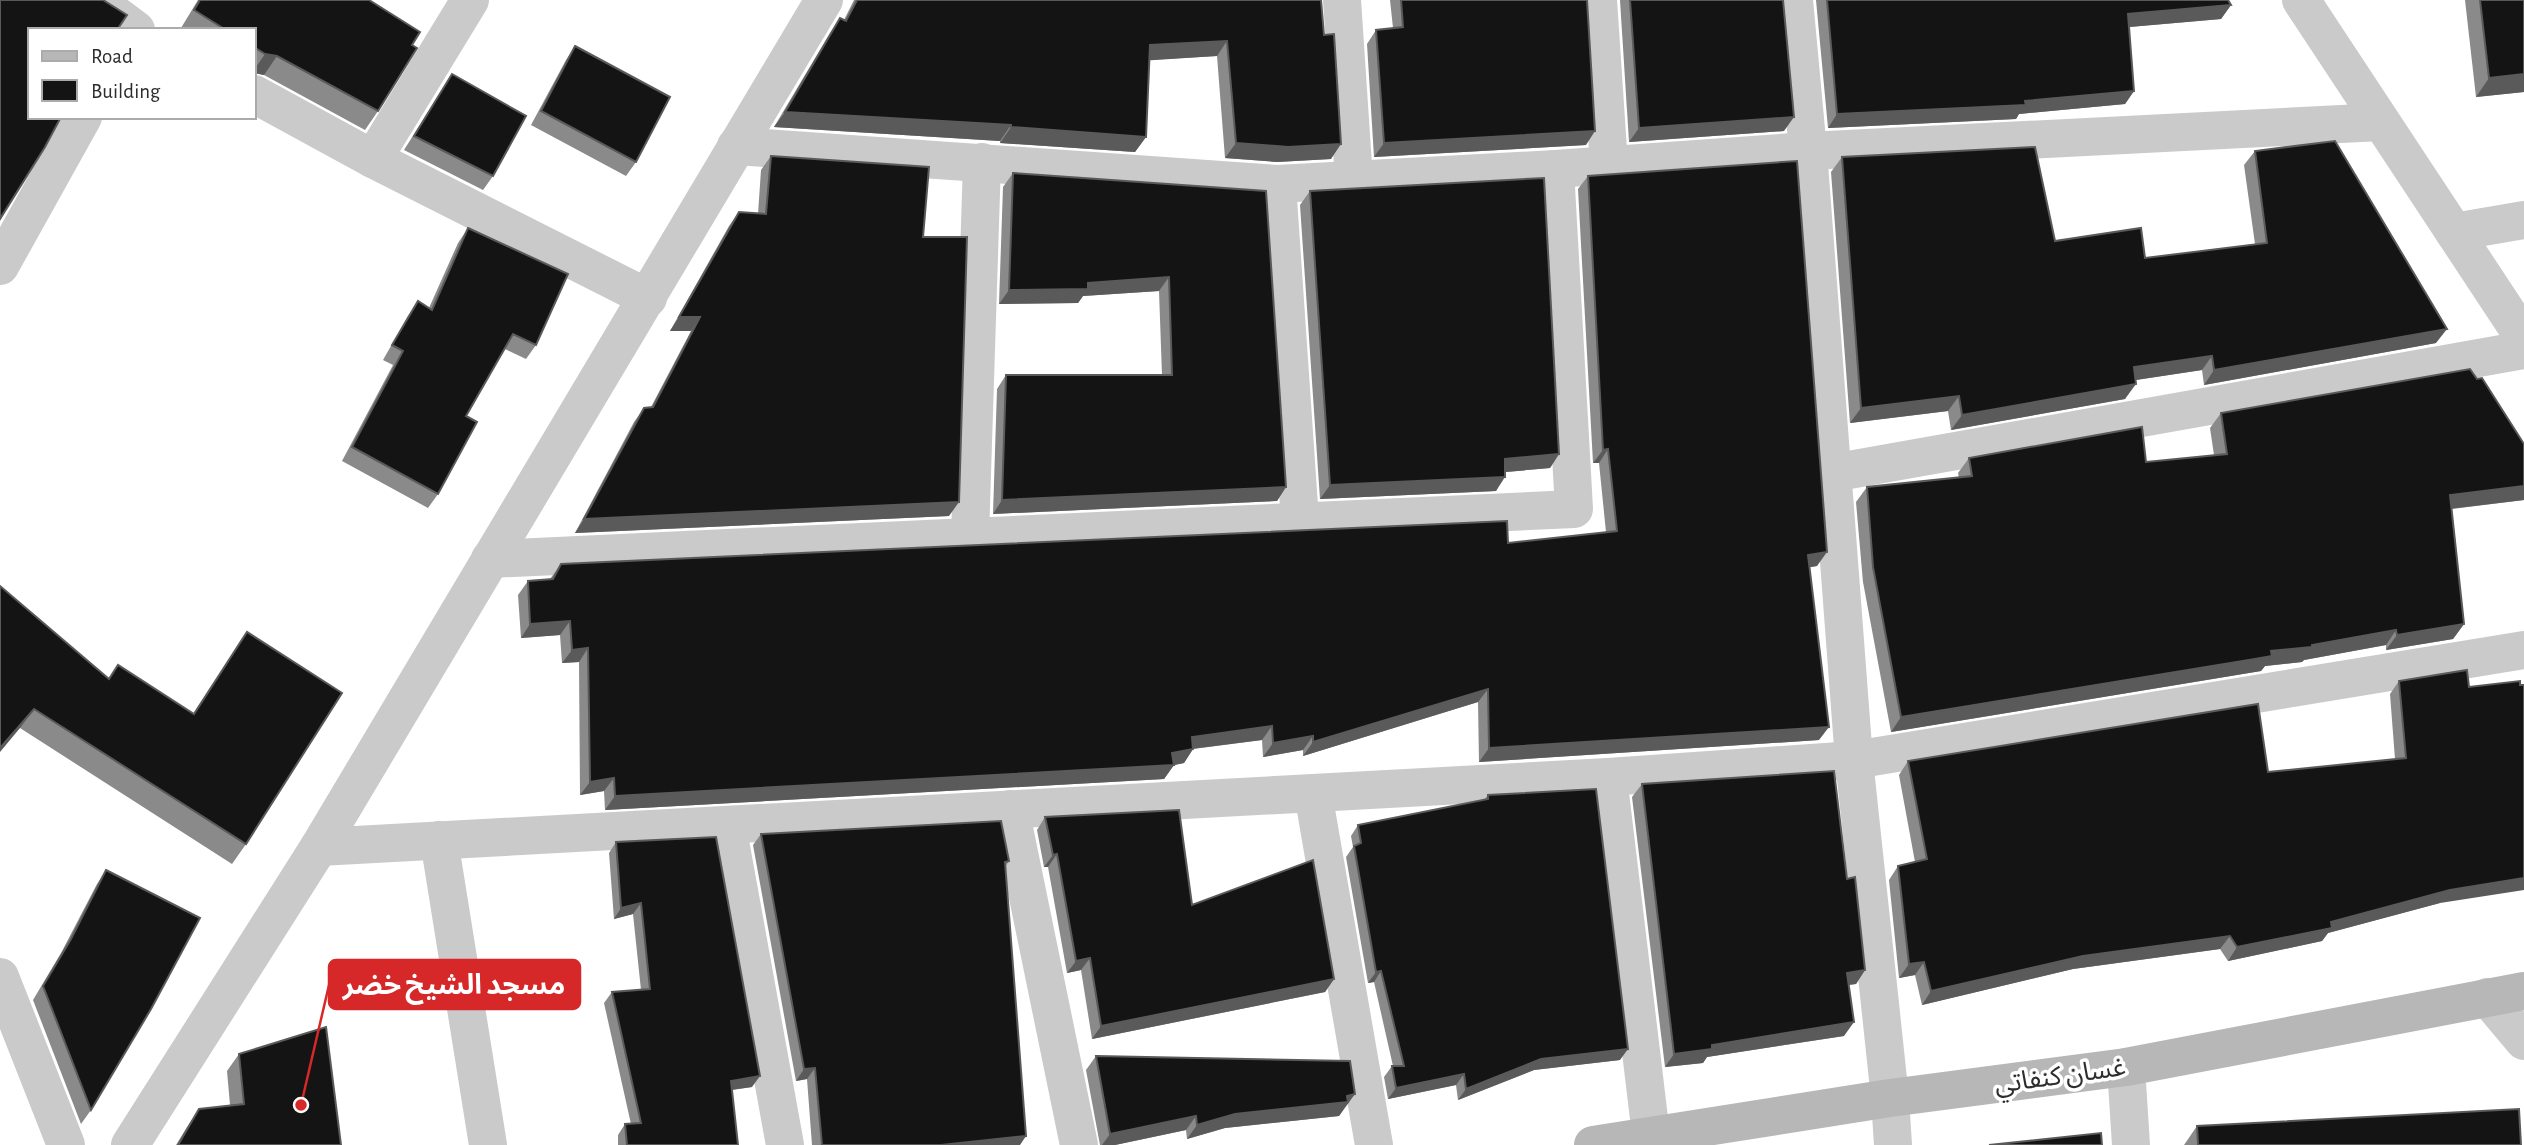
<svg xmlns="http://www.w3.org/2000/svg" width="2524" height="1145" font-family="'Alegreya Sans','Noto Sans Arabic',sans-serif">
<rect width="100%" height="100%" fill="#fff"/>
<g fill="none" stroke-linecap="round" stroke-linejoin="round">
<g stroke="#cacaca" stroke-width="38">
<polyline points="96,0 136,30"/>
<polyline points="1342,0 1354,180"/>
<polyline points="1598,0 1609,165"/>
<polyline points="1794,0 1808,151 1854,760 1890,1098 1893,1145"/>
<polyline points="2301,0 2524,338"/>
<polyline points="254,94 373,159 470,0"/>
<polyline points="736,146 1277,184 1555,169 1808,151 2381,122"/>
<polyline points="373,159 648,298"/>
<polyline points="1277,184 1300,521"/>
<polyline points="2454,232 2524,220"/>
<polyline points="0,266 83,117"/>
<polyline points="1832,473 2524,350"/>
<polyline points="970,537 982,162"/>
<polyline points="490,559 1574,509 1555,169"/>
<polyline points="1608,777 1651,1135"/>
<polyline points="1313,793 1374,1145"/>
<polyline points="1010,809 1079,1145"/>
<polyline points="727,825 785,1145"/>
<polyline points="439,840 488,1145"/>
<polyline points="319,847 1608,777 1854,760 2524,650"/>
<polyline points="0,977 66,1145"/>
<polyline points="2487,997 2524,1041"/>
<polyline points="2126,1067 2131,1145"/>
<polyline points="130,1145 319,847 824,0"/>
</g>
<polyline stroke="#b7b7b7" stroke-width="38" points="1593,1145 1890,1098 2126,1067 2524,991"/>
</g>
<g fill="#8a8a8a">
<polygon points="198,0 369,0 412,45 378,111 365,130 264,75 254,73 254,30 183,30 181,28"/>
<polygon points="854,0 1321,0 1331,159 1277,162 1225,158 1217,56 1149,60 1146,137 1135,152 1000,143 1000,141 774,127 830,33 840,18 844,20"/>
<polygon points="1390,0 1587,0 1586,145 1374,157 1367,44 1376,30 1393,28"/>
<polygon points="1620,0 1783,0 1784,131 1629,142"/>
<polygon points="1816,0 2228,0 2231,5 2221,19 2129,27 2134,91 2125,104 2019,114 2016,119 1828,128"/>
<polygon points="2465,0 2524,0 2524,92 2476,97"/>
<polygon points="575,46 636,162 626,176 531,125 566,60"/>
<polygon points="452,74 493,176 483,190 404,150"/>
<polygon points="2255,151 2436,343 2204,385 2202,370 2135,380 2125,399 1951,430 1948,411 1850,423 1831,172 1842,157 2055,241 2145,258 2255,244 2244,165"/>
<polygon points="771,156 923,237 949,516 575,533 634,422 644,408 651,407 691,331 670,331 729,226 739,212 758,214 761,170"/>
<polygon points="1013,173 1266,191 1286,487 1277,501 993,514 997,389 1006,375 1162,375 1159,291 1083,296 1078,303 999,304 1003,187"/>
<polygon points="1588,176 1817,566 1810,567 1819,740 1479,762 1478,702 1303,756 1303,750 1263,757 1262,740 1193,749 1184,763 1174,765 1164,779 605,810 604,791 580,795 579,662 562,663 560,635 521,638 518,595 528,581 550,579 561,564 1508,543 1606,532 1599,463 1593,463 1578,189"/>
<polygon points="1310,191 1559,454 1550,468 1505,472 1496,491 1320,499 1300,205"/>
<polygon points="468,228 536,345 526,359 505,349 466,416 438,494 428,508 342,461 393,365 383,360 408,316 418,301 429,308 458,243"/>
<polygon points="2221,413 2524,500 2452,509 2464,624 2453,639 2386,650 2386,645 2304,660 2302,662 2265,666 2261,671 1891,732 1863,582 1856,502 1867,487 1959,478 1958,473 1969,458 2146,462 2214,455 2210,428"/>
<polygon points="0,586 108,679 118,665 193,714 247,632 246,844 232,864 20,728"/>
<polygon points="2399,681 2440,903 2328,933 2322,941 2228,961 2220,949 2073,969 1922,1005 1915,975 1899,978 1889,880 1898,866 1915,862 1899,775 1908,761 2268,772 2395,759 2390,694"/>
<polygon points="1642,784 1847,879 1865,970 1856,984 1849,985 1844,1036 1707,1057 1703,1063 1665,1067 1632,797"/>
<polygon points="1488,795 1620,1060 1534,1070 1458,1100 1456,1085 1388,1099 1384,1077 1392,1066 1393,1066 1374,982 1368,983 1346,857 1353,847 1351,836 1358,825 1484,800"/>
<polygon points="1045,817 1192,905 1334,979 1325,992 1092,1039 1081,970 1067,973 1048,867 1044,867 1037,830"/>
<polygon points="761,834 1009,861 1005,867 1020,1145 812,1145 807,1079 796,1081 753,845"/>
<polygon points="616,842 752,1087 732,1090 738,1145 618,1145 618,1135 625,1124 631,1124 604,1003 612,992 641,990 633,914 614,919 609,853"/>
<polygon points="106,870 91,1110 81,1124 33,1000 61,953 97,884"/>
<polygon points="239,1054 341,1145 176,1145 187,1127 199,1109 230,1105 227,1071"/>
<polygon points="1096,1056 1345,1108 1344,1108 1339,1116 1225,1128 1187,1139 1186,1130 1115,1145 1100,1145 1086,1070"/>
<polygon points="2197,1126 2521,1145 2184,1145"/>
</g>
<g fill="#5a5a5a">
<polygon points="2231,5 2221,19 2118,28 2128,14"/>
<polygon points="1227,41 1217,56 1139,61 1150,45"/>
<polygon points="265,54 277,56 264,75 254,73 254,70"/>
<polygon points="2524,74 2524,92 2476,97 2489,78"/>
<polygon points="2134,91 2125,104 2019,114 2016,119 1828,128 1837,114 2025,101"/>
<polygon points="785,112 1011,125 1000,141 774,127"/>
<polygon points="1794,117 1784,131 1629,142 1639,128"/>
<polygon points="1011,127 1146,137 1135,152 1000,143"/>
<polygon points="1595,131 1586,145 1374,157 1384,143"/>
<polygon points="1236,143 1341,144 1331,159 1277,162 1225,158"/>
<polygon points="1169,277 1159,291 1083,296 1078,303 999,304 1009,290"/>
<polygon points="679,317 700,317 691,331 670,331"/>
<polygon points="2447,329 2436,343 2204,385 2214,370"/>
<polygon points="2212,356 2202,370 2123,382 2134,367"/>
<polygon points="2136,384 2125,399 1951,430 1962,415"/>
<polygon points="1959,396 1948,411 1850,423 1861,408"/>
<polygon points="1608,449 1599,463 1593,463 1603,450"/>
<polygon points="1559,454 1550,468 1495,473 1505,459"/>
<polygon points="1505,477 1496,491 1320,499 1330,485"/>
<polygon points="2524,486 2524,500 2440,510 2450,495"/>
<polygon points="1286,487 1277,501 993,514 1002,500"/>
<polygon points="959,502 949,516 575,533 584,519"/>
<polygon points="1827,552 1817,566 1799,569 1808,555"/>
<polygon points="570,621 560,635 521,638 530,624"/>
<polygon points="2464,624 2453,639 2386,650 2397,635"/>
<polygon points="2396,630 2386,645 2304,660 2302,662 2265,666 2261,671 1891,732 1901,717"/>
<polygon points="588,648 579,662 562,663 572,650"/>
<polygon points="1488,689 1478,702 1303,756 1313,742"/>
<polygon points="34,709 20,728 0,752 0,748"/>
<polygon points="1272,726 1262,740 1183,750 1192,737"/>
<polygon points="1829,727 1819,740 1479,762 1489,748"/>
<polygon points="1313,736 1303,750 1263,757 1273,743"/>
<polygon points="1193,749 1184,763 1170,766 1174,765 1164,779 605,810 615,796 1172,753"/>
<polygon points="614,778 604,791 580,795 590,782"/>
<polygon points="1057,854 1048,867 1044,867 1053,855"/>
<polygon points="2524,878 2524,890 2440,903 2328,933 2322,941 2228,961 2237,947 2450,890"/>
<polygon points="641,903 633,914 614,919 621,908"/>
<polygon points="2230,936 2220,949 2073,969 1922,1005 1931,991 2083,956"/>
<polygon points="1090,958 1081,970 1067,973 1076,961"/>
<polygon points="1924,962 1915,975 1899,978 1909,964"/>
<polygon points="1865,970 1856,984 1838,986 1847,973"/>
<polygon points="1381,971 1374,982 1368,983 1376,972"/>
<polygon points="1334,979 1325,992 1092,1039 1101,1026"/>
<polygon points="1854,1022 1844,1036 1707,1057 1703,1063 1665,1067 1674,1054 1712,1045"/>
<polygon points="1628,1049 1620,1060 1534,1070 1458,1100 1466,1089 1541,1059"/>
<polygon points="815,1068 807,1079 796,1081 804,1069"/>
<polygon points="1464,1074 1456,1085 1388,1099 1396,1088"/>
<polygon points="760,1076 752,1087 723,1091 731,1081"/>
<polygon points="1355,1094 1339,1116 1225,1128 1187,1139 1197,1125 1235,1114"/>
<polygon points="1196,1116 1186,1130 1115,1145 1102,1145 1110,1134"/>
<polygon points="1026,1136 1020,1145 941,1145"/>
</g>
<g fill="#141414" stroke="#5a5a5a" stroke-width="2">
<polygon points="0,0 103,0 127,15 117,30 30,30 30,117 61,117 45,147 0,219"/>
<polygon points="200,0 369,0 420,32 412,45 417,48 378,111 277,56 265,54 254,47 254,30 226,30 194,10"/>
<polygon points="857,0 1321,0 1324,35 1334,34 1341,144 1288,147 1236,143 1227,41 1150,45 1146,137 1011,127 1011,125 785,112 840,18 846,21"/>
<polygon points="1401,0 1587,0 1595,131 1384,143 1376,30 1403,27"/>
<polygon points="1630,0 1783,0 1794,117 1639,128"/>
<polygon points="1827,0 2228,0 2231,5 2128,14 2134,91 2025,101 2026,105 1837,114"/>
<polygon points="2480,0 2524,0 2524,74 2489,78"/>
<polygon points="575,46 670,97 636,162 541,111"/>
<polygon points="452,74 526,116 493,176 414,136"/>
<polygon points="2335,141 2447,329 2214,370 2212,356 2134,367 2136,384 1962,415 1959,396 1861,408 1842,157 2035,147 2055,241 2141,228 2145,258 2267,243 2255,151"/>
<polygon points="771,156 929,167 923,237 967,237 959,502 584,519 644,408 653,407 700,317 679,317 739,212 766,214"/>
<polygon points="1797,161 1827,552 1808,555 1829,727 1489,748 1488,689 1313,742 1313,736 1273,743 1272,726 1192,737 1193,749 1172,753 1174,765 615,796 614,778 590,782 588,648 572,650 570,621 530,624 528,581 553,579 561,564 1507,521 1508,543 1617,531 1608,449 1603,450 1588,176"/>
<polygon points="1013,173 1266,191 1286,487 1002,500 1006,375 1172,375 1169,277 1088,283 1088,289 1009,290"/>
<polygon points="1544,178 1559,454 1505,459 1505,477 1330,485 1310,191"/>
<polygon points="468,228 568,274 536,345 513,334 466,416 477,422 438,494 352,447 403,351 392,345 418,301 432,310"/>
<polygon points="2470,369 2477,379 2482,378 2524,444 2524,486 2450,495 2464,624 2397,635 2396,630 2312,645 2312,647 2271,651 2272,656 2255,659 1901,717 1873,567 1867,487 1972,476 1969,458 2142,427 2146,462 2227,454 2221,413"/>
<polygon points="0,586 109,679 118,665 194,714 247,632 342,693 246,844 34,709 0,748"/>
<polygon points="2467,670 2469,687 2520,681 2520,685 2524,685 2524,878 2450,890 2331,922 2332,928 2237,947 2230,936 2083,956 1931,991 1924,962 1909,964 1898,866 1927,859 1908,761 2258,704 2268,772 2406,758 2399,681"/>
<polygon points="1834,771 1847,879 1855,877 1865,970 1847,973 1854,1022 1712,1045 1712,1049 1674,1054 1642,784"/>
<polygon points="1596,789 1628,1049 1541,1059 1466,1089 1464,1074 1396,1088 1392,1066 1404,1066 1381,971 1376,972 1354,846 1361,843 1358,825 1488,799 1488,795"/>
<polygon points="1179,810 1192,905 1313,860 1334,979 1101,1026 1090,958 1076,961 1057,854 1053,855 1045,817"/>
<polygon points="1001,821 1009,861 1005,862 1026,1136 941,1145 822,1145 815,1068 804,1069 761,834"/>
<polygon points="716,837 760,1076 731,1081 738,1145 627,1145 625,1124 641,1123 612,992 650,989 641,903 621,908 616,842"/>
<polygon points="106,870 200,918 151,1009 91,1110 43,986 71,939"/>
<polygon points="326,1027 341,1145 178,1145 199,1109 244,1104 239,1054"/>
<polygon points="1096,1056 1350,1061 1355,1094 1347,1096 1348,1102 1235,1114 1197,1125 1196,1116 1110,1134"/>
<polygon points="2519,1109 2521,1145 2198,1145 2197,1126"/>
<polygon points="2101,1133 2102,1145 1989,1145"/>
</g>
<g text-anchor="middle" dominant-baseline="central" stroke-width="7" stroke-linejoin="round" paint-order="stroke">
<g font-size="26" fill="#2d2d2d" stroke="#fff">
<text transform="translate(2060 1076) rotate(-8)">غسان كنفاتي</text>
</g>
</g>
<path fill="none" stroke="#d62828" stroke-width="2.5" d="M301 1105L329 985"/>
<circle fill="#d62828" stroke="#fff" stroke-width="2.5" cx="301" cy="1105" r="7"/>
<rect fill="#d62828" stroke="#d62828" stroke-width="2.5" x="329" y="960" width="251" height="49" rx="7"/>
<g font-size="28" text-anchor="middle" font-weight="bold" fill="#fff">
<text x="454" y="994">مسجد الشيخ خضر</text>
</g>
<rect x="28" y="28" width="228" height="91" fill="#ffffff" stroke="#ababab" stroke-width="2"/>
<rect x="42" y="51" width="35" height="10" fill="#b7b7b7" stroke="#ababab" stroke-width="2"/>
<text x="91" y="63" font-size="21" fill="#2d2d2d">Road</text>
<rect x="42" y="80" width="35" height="21" fill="#141414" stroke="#ababab" stroke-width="2"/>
<text x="91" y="98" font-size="21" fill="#2d2d2d">Building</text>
</svg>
